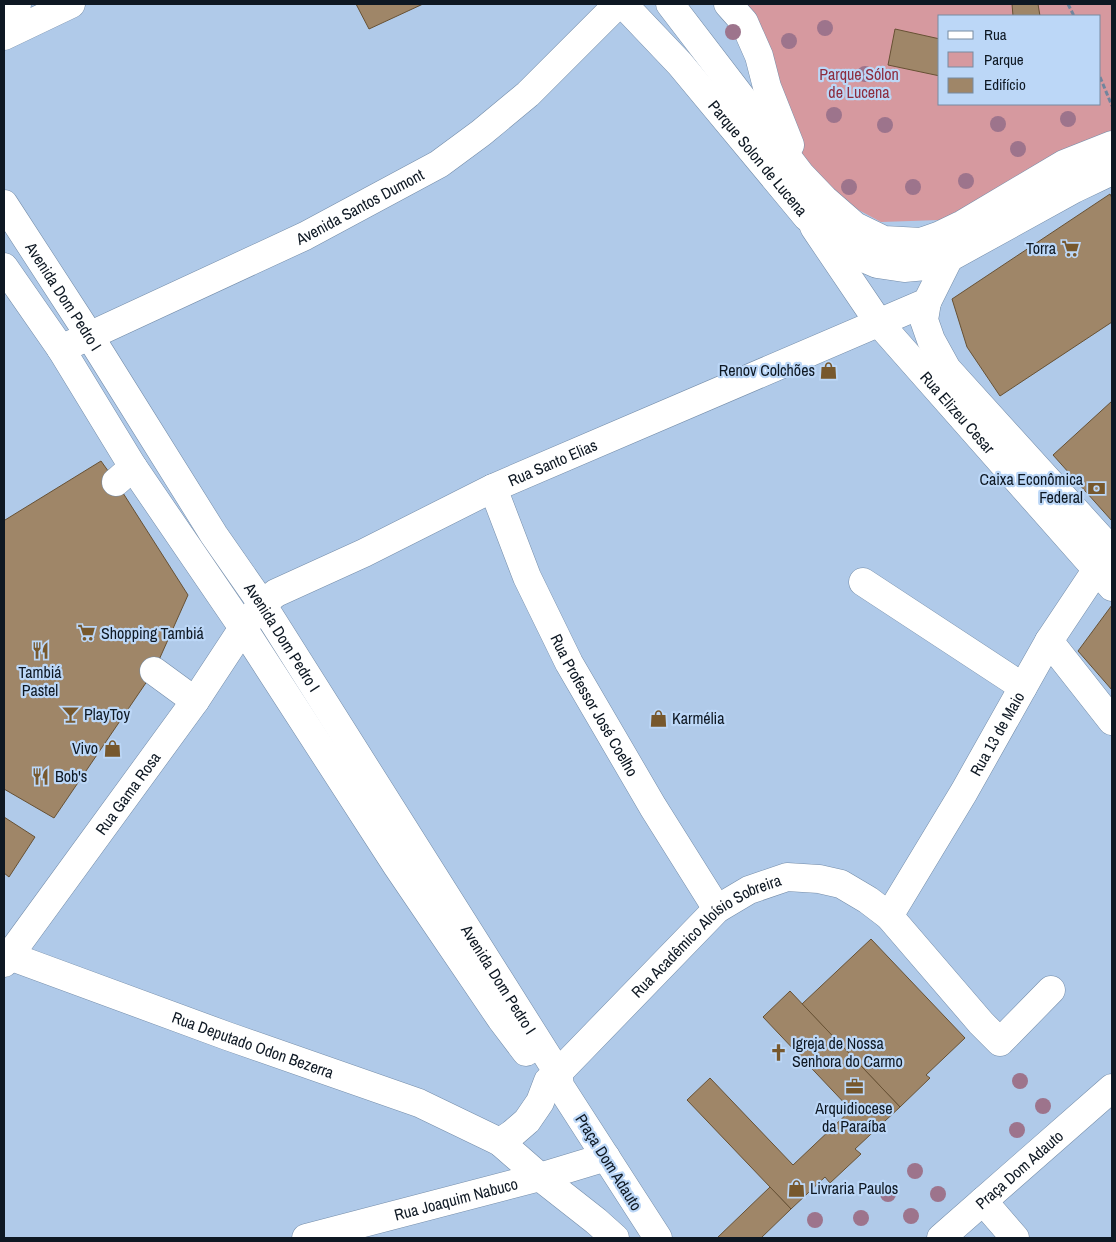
<svg xmlns="http://www.w3.org/2000/svg" width="1116" height="1242" font-family="'Archivo Narrow',sans-serif">
<rect width="100%" height="100%" fill="#b0cae9"/>
<path fill="#d6999f" fill-rule="evenodd" d="M 745,4 L 1112,4 L 1112,136 L 940,220 L 881,222 L 838,199 L 794,150 ZM 940,16 L 1100,16 L 1100,104 L 940,104 Z"/>
<g fill="#9f8668" stroke="#675134">
<polygon points="356,4 423,4 369,29"/>
<polygon points="1012,4 1038,4 1040,16 1013,16"/>
<polygon points="895,29 940,39 940,76 888,65"/>
<polygon points="1110,194 1112,198 1112,322 1000,396 967,347 952,299"/>
<polygon points="1112,401 1112,521 1053,455"/>
<polygon points="101,461 116,482 188,595 154,671 54,818 4,789 4,519 5,520"/>
<polygon points="1112,605 1112,690 1078,651"/>
<polygon points="4,817 35,837 9,877 4,873"/>
<polygon points="871,939 965,1038 926,1075 930,1078 900,1107 802,1004"/>
<polygon points="790,991 900,1107 855,1149 861,1154 830,1183 825,1177 791,1209 687,1100 710,1078 793,1165 851,1110 763,1017"/>
<polygon points="770,1187 791,1209 761,1238 717,1238"/>
</g>
<g fill="none" stroke-linecap="round" stroke-linejoin="round">
<defs>
<g id="minor">
<polyline points="670,4 801,175 824,199 855,226 884,240 921,242 938,236 963,224 1064,164 1112,145"/>
<polyline points="728,4 744,22 759,56 767,87 790,145"/>
<polyline points="4,9 17,4"/>
<polyline points="4,36 71,4"/>
<path id="s1" d="M 814,227 L 879,323 L 1112,587"/>
<polyline points="927,302 924,320 931,340 947,369 1112,551"/>
<path id="s2" d="M 61,349 L 305,236 L 439,164 L 481,133 L 528,94 L 618,4"/>
<polyline points="116,482 133,467"/>
<path id="s3" d="M 493,488 L 527,577 L 569,663 L 653,807 L 717,909"/>
<polyline points="863,582 1023,687"/>
<polyline points="1049,641 1112,721"/>
<polyline points="154,671 195,701"/>
<path id="s4" d="M 889,916 L 964,792 L 1049,641 L 1097,569 L 1112,555"/>
<path id="s5" d="M 4,963 L 195,701 L 243,628 L 262,604 L 276,593 L 364,553 L 493,488 L 927,302 L 949,258"/>
<polyline points="983,1201 1015,1238"/>
<path id="s6" d="M 306,1238 L 540,1177 L 606,1157"/>
<path id="s7" d="M 658,1238 L 560,1086 L 558,1073 L 717,909 L 749,890 L 787,877 L 819,879 L 841,884 L 868,900 L 889,916 L 981,1023 L 1000,1042 L 1051,990"/>
<path id="s8" d="M 941,1238 L 1112,1088"/>
</g>
<g id="major">
<path id="s9" d="M 623,4 L 680,64 L 807,217 L 836,242 L 863,258 L 877,264 L 904,268 L 926,266 L 949,258 L 1074,189 L 1112,171"/>
<path id="s10" d="M 4,204 L 89,335 L 214,535 L 262,604 L 558,1073 L 548,1081 L 540,1102 L 527,1121 L 512,1134 L 500,1142"/>
<polyline points="4,267 61,349 133,467 243,628 397,866 501,1019 526,1052"/>
<path id="s11" d="M 4,954 L 227,1036 L 419,1103 L 500,1142 L 540,1177 L 596,1221 L 615,1238"/>
</g>
</defs>
<use href="#minor" stroke="#738ca9" stroke-width="29"/>
<use href="#major" stroke="#738ca9" stroke-width="29"/>
<g stroke="#72859d" stroke-width="3" stroke-dasharray="5 2.5" stroke-linecap="butt">
<polyline points="1068,4 1074,16"/>
<polyline points="1100,77 1112,106"/>
</g>
<use href="#minor" stroke="#fff" stroke-width="28"/>
<use href="#major" stroke="#fff" stroke-width="28"/>
</g>
<g fill="#9d748c">
<circle cx="825" cy="28" r="8"/>
<circle cx="733" cy="32" r="8"/>
<circle cx="789" cy="41" r="8"/>
<circle cx="865" cy="74" r="8"/>
<circle cx="834" cy="115" r="8"/>
<circle cx="1068" cy="119" r="8"/>
<circle cx="998" cy="124" r="8"/>
<circle cx="885" cy="125" r="8"/>
<circle cx="1018" cy="149" r="8"/>
<circle cx="966" cy="181" r="8"/>
<circle cx="849" cy="187" r="8"/>
<circle cx="913" cy="187" r="8"/>
<circle cx="1020" cy="1081" r="8"/>
<circle cx="1043" cy="1106" r="8"/>
<circle cx="1017" cy="1130" r="8"/>
<circle cx="915" cy="1171" r="8"/>
<circle cx="888" cy="1194" r="8"/>
<circle cx="938" cy="1194" r="8"/>
<circle cx="911" cy="1216" r="8"/>
<circle cx="861" cy="1218" r="8"/>
<circle cx="815" cy="1220" r="8"/>
</g>
<defs>
<symbol id="supermarket-bare" viewBox="-9 -9 18 18"><path d="M-6-5.5h2.5l.6 2H6L4.5 2H-2.5L-4.4-4H-6ZM-1.5 3.2a1.3 1.3 0 1 0 .1 0ZM3 3.2a1.3 1.3 0 1 0 .1 0Z" fill="#77582d" stroke="#bcd7f7" stroke-width="2.5" paint-order="stroke"/></symbol>
<symbol id="shop-bare" viewBox="-9 -9 18 18"><path d="M-5-2.5h2.3a2.7 3.5 0 0 1 5.4 0H5L5.5 6h-11ZM-1.5-2.5h3a1.5 2.3 0 0 0-3 0Z" fill="#77582d" stroke="#bcd7f7" stroke-width="2.5" paint-order="stroke"/></symbol>
<symbol id="bank-bare" viewBox="-9 -9 18 18"><path d="M-6-4H6V4H-6ZM0-2.3a2.3 2.3 0 1 0 0 4.6a2.3 2.3 0 1 0 0-4.6Z" fill="#77582d" stroke="#bcd7f7" stroke-width="2.5" paint-order="stroke"/></symbol>
<symbol id="restaurant-bare" viewBox="-9 -9 18 18"><path d="M-5-6h1v4h1v-4h1v4h1v-4h1v5L-1.5 .5V6h-2V.5L-5-1ZM5-6V6H3V1.5H1.5Q1.5-4 5-6Z" fill="#77582d" stroke="#bcd7f7" stroke-width="2.5" paint-order="stroke"/></symbol>
<symbol id="bar-bare" viewBox="-9 -9 18 18"><path d="M-6-5H6L.8 .8V4.5H3.5V6h-7V4.5H-.8V.8Z" fill="#77582d" stroke="#bcd7f7" stroke-width="2.5" paint-order="stroke"/></symbol>
<symbol id="church-bare" viewBox="-9 -9 18 18"><path d="M-1.2-6h2.4v3.5h3.3v2.4h-3.3V6h-2.4V-.1h-3.3v-2.4h3.3Z" fill="#77582d" stroke="#bcd7f7" stroke-width="2.5" paint-order="stroke"/></symbol>
<symbol id="office-bare" viewBox="-9 -9 18 18"><path d="M-6-3h4V-5.5h4V-3h4V5H-6ZM-1-4.5V-3h2v-1.5ZM-6 0V1H6V0Z" fill="#77582d" stroke="#bcd7f7" stroke-width="2.5" paint-order="stroke"/></symbol>
</defs>
<g fill-rule="evenodd">
<use href="#supermarket-bare" x="1058" y="236" width="25" height="25"/>
<use href="#shop-bare" x="816" y="358" width="25" height="25"/>
<use href="#bank-bare" x="1084" y="476" width="25" height="25"/>
<use href="#supermarket-bare" x="74" y="620" width="25" height="25"/>
<use href="#restaurant-bare" x="28" y="638" width="25" height="25"/>
<use href="#bar-bare" x="58" y="702" width="25" height="25"/>
<use href="#shop-bare" x="646" y="706" width="25" height="25"/>
<use href="#shop-bare" x="100" y="736" width="25" height="25"/>
<use href="#restaurant-bare" x="28" y="764" width="25" height="25"/>
<use href="#church-bare" x="766" y="1040" width="25" height="25"/>
<use href="#office-bare" x="842" y="1074" width="25" height="25"/>
<use href="#shop-bare" x="784" y="1176" width="25" height="25"/>
</g>
<g text-anchor="middle" dominant-baseline="central" stroke-width="4.5" stroke-linejoin="round" paint-order="stroke">
<g font-size="16" fill="#8d2d3f" stroke="#bcd7f7">
<text x="859" y="74">Parque Sólon<tspan x="859" dy="18">de Lucena</tspan></text>
</g>
<g font-size="16" fill="#0e1823" stroke="#bcd7f7">
<text stroke="none"><textPath href="#s9" startOffset="205">Parque Solon de Lucena</textPath></text>
<text stroke="none"><textPath href="#s2" startOffset="331">Avenida Santos Dumont</textPath></text>
<text stroke="none"><textPath href="#s10" startOffset="110">Avenida Dom Pedro I</textPath></text>
<text stroke="none"><textPath href="#s1" startOffset="235">Rua Elizeu Cesar</textPath></text>
<text stroke="none"><textPath href="#s5" startOffset="766">Rua Santo Elias</textPath></text>
<text stroke="none"><textPath href="#s10" startOffset="515">Avenida Dom Pedro I</textPath></text>
<text stroke="none"><textPath href="#s3" startOffset="240">Rua Professor José Coelho</textPath></text>
<text stroke="none"><textPath href="#s4" startOffset="212">Rua 13 de Maio</textPath></text>
<text stroke="none"><textPath href="#s5" startOffset="210">Rua Gama Rosa</textPath></text>
<text stroke="none"><textPath href="#s7" startOffset="398">Rua Acadêmico Aloísio Sobreira</textPath></text>
<text stroke="none"><textPath href="#s10" startOffset="920">Avenida Dom Pedro I</textPath></text>
<text stroke="none"><textPath href="#s11" startOffset="265">Rua Deputado Odon Bezerra</textPath></text>
<text transform="translate(609 1162) rotate(58)">Praça Dom Adauto</text>
<text stroke="none"><textPath href="#s8" startOffset="104">Praça Dom Adauto</textPath></text>
<text stroke="none"><textPath href="#s6" startOffset="155">Rua Joaquim Nabuco</textPath></text>
</g>
<g font-size="16" fill="#0e1823" stroke="#bcd7f7" text-anchor="start">
<text x="1056" y="248" text-anchor="end">Torra</text>
<text x="815" y="370" text-anchor="end">Renov Colchões</text>
<text x="1083" y="479" text-anchor="end">Caixa Econômica<tspan x="1083" dy="18">Federal</tspan></text>
<text x="101" y="633">Shopping Tambiá</text>
<text x="40" y="672" text-anchor="middle">Tambiá<tspan x="40" dy="18">Pastel</tspan></text>
<text x="84" y="714">PlayToy</text>
<text x="672" y="718">Karmélia</text>
<text x="98" y="748" text-anchor="end">Vivo</text>
<text x="55" y="776">Bob's</text>
<text x="792" y="1043">Igreja de Nossa<tspan x="792" dy="18">Senhora do Carmo</tspan></text>
<text x="854" y="1108" text-anchor="middle">Arquidiocese<tspan x="854" dy="18">da Paraíba</tspan></text>
<text x="810" y="1188">Livraria Paulos</text>
</g>
</g>
<rect width="1116" height="1242" fill="none" stroke="#0e1823" stroke-width="10"/>
<rect x="938" y="15" width="162" height="90" fill="#bcd7f7" stroke="#768ba2"/>
<rect x="948" y="31" width="25" height="8" fill="#ffffff" stroke="#768ba2"/>
<text x="984" y="40" font-size="15" fill="#0e1823">Rua</text>
<rect x="948" y="52" width="25" height="15" fill="#d6999f" stroke="#768ba2"/>
<text x="984" y="65" font-size="15" fill="#0e1823">Parque</text>
<rect x="948" y="78" width="25" height="15" fill="#9f8668" stroke="#768ba2"/>
<text x="984" y="90" font-size="15" fill="#0e1823">Edifício</text>
</svg>
